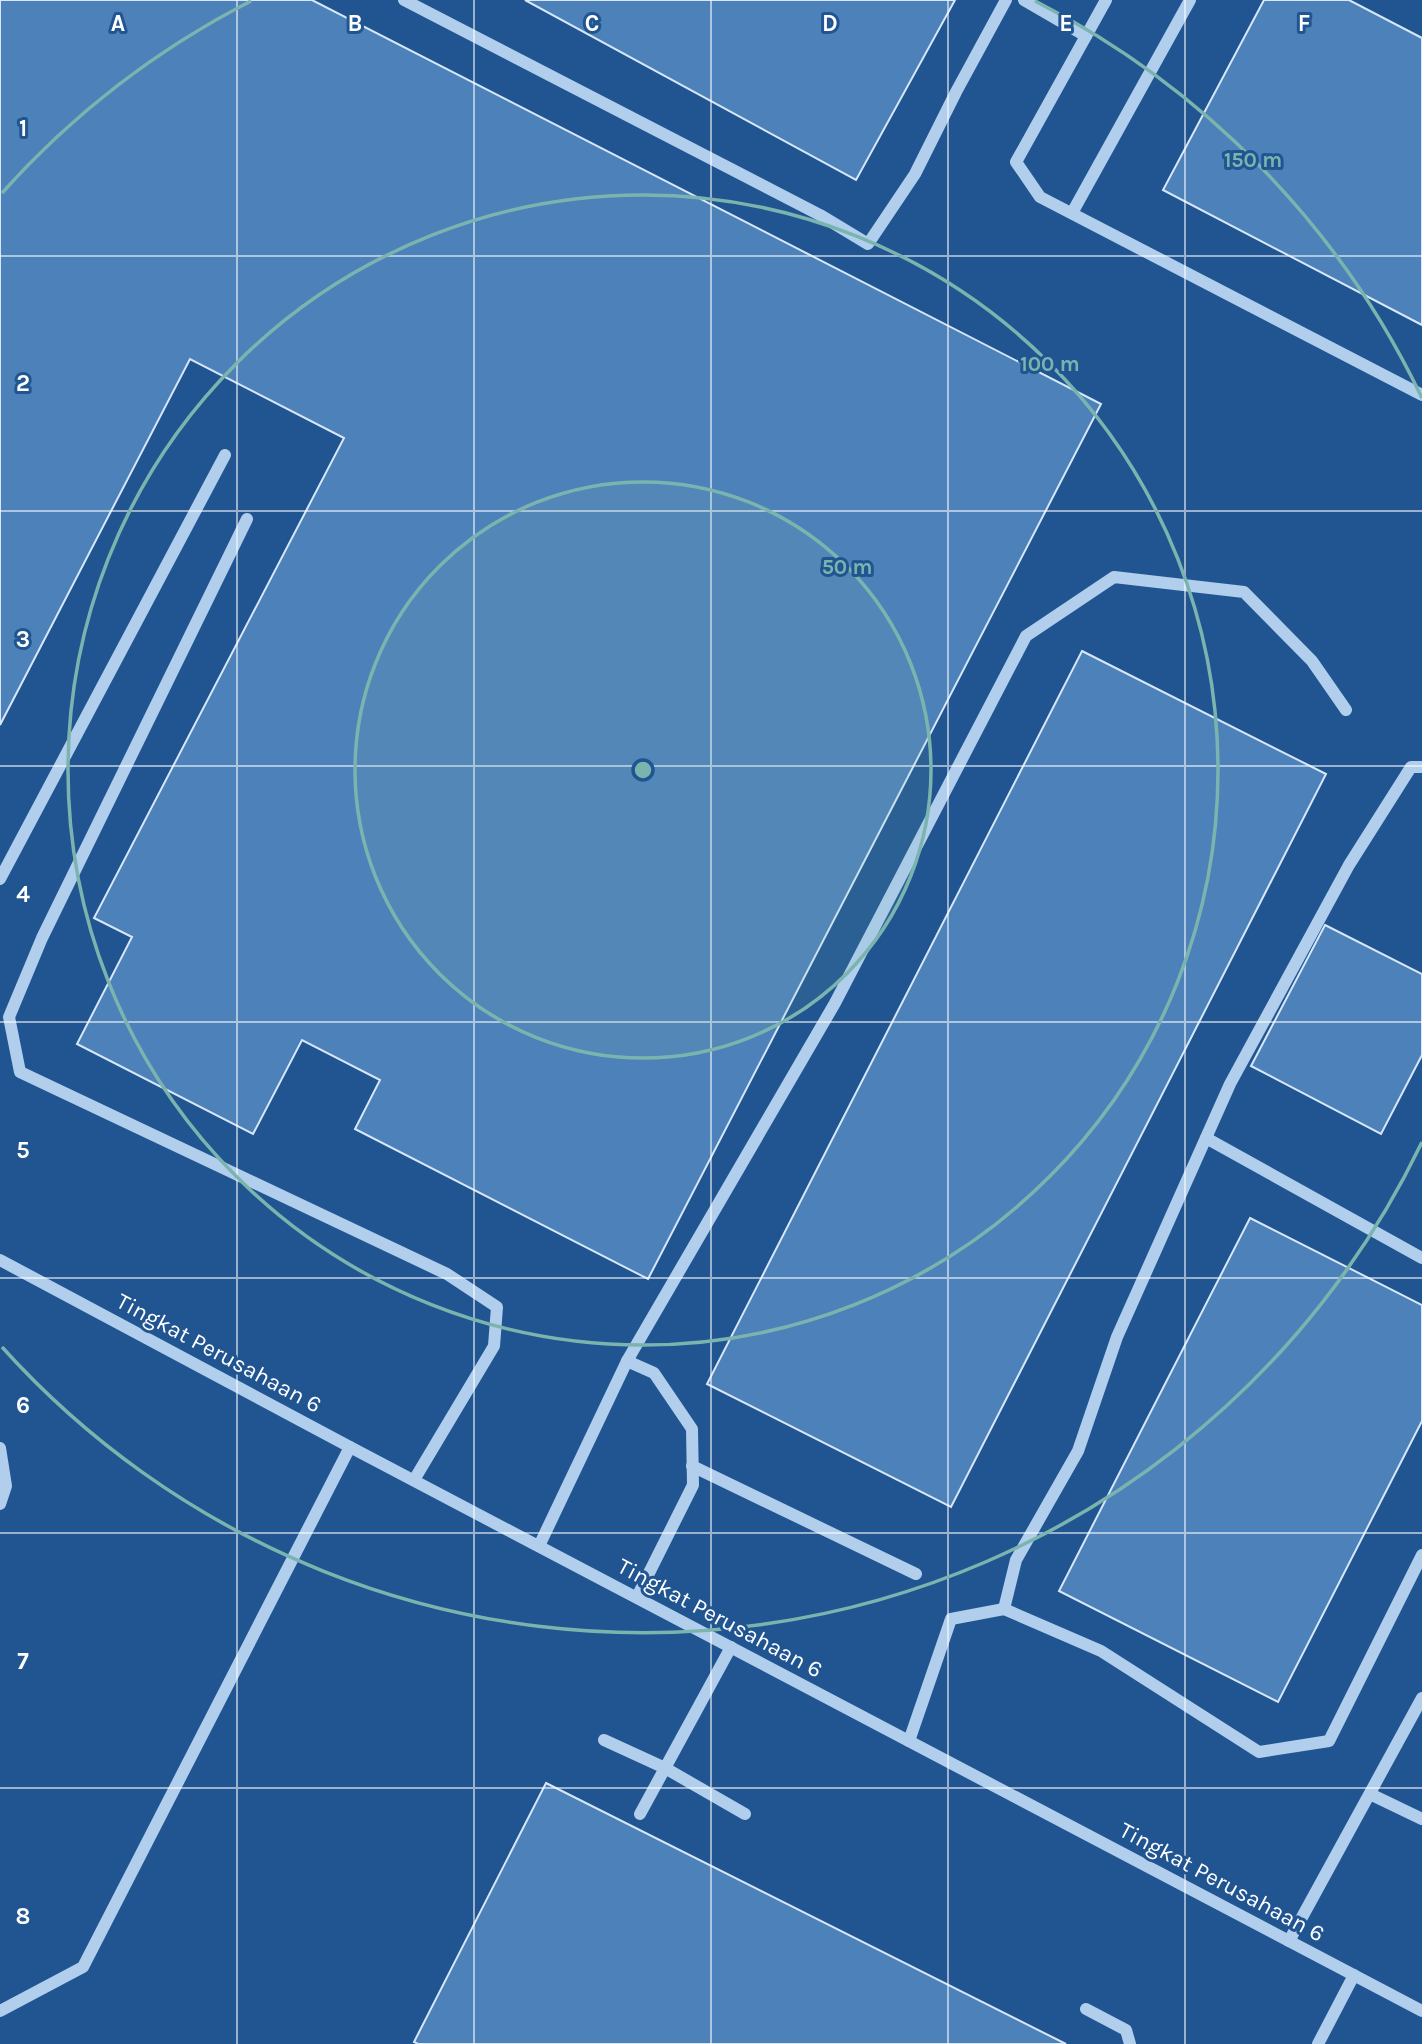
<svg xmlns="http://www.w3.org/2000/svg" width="1422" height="2044" font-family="Karla,sans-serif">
<rect width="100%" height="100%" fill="#205591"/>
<g fill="#4d81b9" stroke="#d7e7f9" stroke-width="2">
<polygon points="0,0 312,0 1101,404 648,1279 355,1129 380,1080 302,1040 253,1134 77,1044 132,937 94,918 344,438 190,359 0,725"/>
<polygon points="525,0 955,0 856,180"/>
<polygon points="1264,0 1349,0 1422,38 1422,325 1163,190"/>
<polygon points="1082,651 1326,774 951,1507 707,1384"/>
<polygon points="1325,925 1422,974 1422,1055 1381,1134 1251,1066"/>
<polygon points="1250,1218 1422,1305 1422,1421 1278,1702 1059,1591"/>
<polygon points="546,1783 1066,2044 418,2044 414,2042"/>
</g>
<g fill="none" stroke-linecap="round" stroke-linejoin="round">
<g stroke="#b1ceed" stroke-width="12">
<polyline points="404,0 820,215 868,244 915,174 956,92 1006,0"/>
<polyline points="1024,0 1086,36"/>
<polyline points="1106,0 1016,162 1040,197 1422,395"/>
<polyline points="1072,213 1190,0"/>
<polyline points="247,519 42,938 9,1017 20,1072 447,1274 497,1307 494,1346 414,1480"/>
<polyline points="0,879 225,455"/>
<polyline points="1206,1138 1422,1258"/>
<polyline points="0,1260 350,1447 1422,2011"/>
<polyline points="0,1448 6,1486 0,1504"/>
<polyline points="692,1466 916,1574"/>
<polyline points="539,1546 627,1361"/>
<polyline points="637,1597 693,1485 692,1429 654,1373 627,1361 835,1003 1026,636 1114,577 1244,592 1312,661 1346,710"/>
<polyline points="1004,1609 1016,1560 1078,1451 1117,1337 1230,1084 1349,865 1411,767 1422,767"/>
<polyline points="604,1740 665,1768 745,1814"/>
<polyline points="909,1741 951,1619 1004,1609 1101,1651 1259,1752 1329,1741 1422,1555"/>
<polyline points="1370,1794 1422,1819"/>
<polyline points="640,1814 731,1647"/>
<polyline points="1289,1941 1422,1698"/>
<polyline points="1086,2009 1126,2030 1130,2044"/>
<polyline points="0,2011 83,1967 350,1447"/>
<polyline points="1318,2044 1354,1975"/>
</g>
</g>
<path fill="none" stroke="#fff" stroke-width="2" stroke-opacity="0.55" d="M 237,0 L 237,2044M 474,0 L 474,2044M 711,0 L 711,2044M 948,0 L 948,2044M 1185,0 L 1185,2044M 0,256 L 1422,256M 0,511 L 1422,511M 0,766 L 1422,766M 0,1022 L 1422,1022M 0,1278 L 1422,1278M 0,1533 L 1422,1533M 0,1788 L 1422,1788"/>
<circle cx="643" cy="770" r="288" fill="#7bb4af" fill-opacity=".12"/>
<g fill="none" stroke="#7bb4af" stroke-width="3.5">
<circle cx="643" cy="770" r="288"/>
<circle cx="643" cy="770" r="575"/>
<path d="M1422 1142A863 863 0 0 1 2 1347M2 193A863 863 0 0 1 251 1M1035 1A863 863 0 0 1 1422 398"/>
</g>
<g text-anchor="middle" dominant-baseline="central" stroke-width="6" stroke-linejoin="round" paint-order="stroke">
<g font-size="23" fill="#fff" stroke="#205591">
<text transform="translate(219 1353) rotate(28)">Tingkat Perusahaan 6</text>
<text transform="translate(720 1618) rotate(28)">Tingkat Perusahaan 6</text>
<text transform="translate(1222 1882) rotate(28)">Tingkat Perusahaan 6</text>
</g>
</g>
<g font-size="23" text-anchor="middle" font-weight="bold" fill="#fff" stroke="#205591" stroke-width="6" stroke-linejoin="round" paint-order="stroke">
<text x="118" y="31">A</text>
<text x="355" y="31">B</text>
<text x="592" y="31">C</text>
<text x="830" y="31">D</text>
<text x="1066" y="31">E</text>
<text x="1304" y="31">F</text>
<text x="23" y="136">1</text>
<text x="23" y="391">2</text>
<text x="23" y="647">3</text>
<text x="23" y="902">4</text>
<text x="23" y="1158">5</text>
<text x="23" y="1413">6</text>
<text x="23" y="1669">7</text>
<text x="23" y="1924">8</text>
</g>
<circle cx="643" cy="770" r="10" fill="#7bb4af" stroke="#205591" stroke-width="3.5"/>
<g font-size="21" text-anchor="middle" font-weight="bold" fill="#7bb4af" stroke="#205591" stroke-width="6" stroke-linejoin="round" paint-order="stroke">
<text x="1253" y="167">150 m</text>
<text x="1050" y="371">100 m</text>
<text x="847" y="574">50 m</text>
</g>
</svg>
